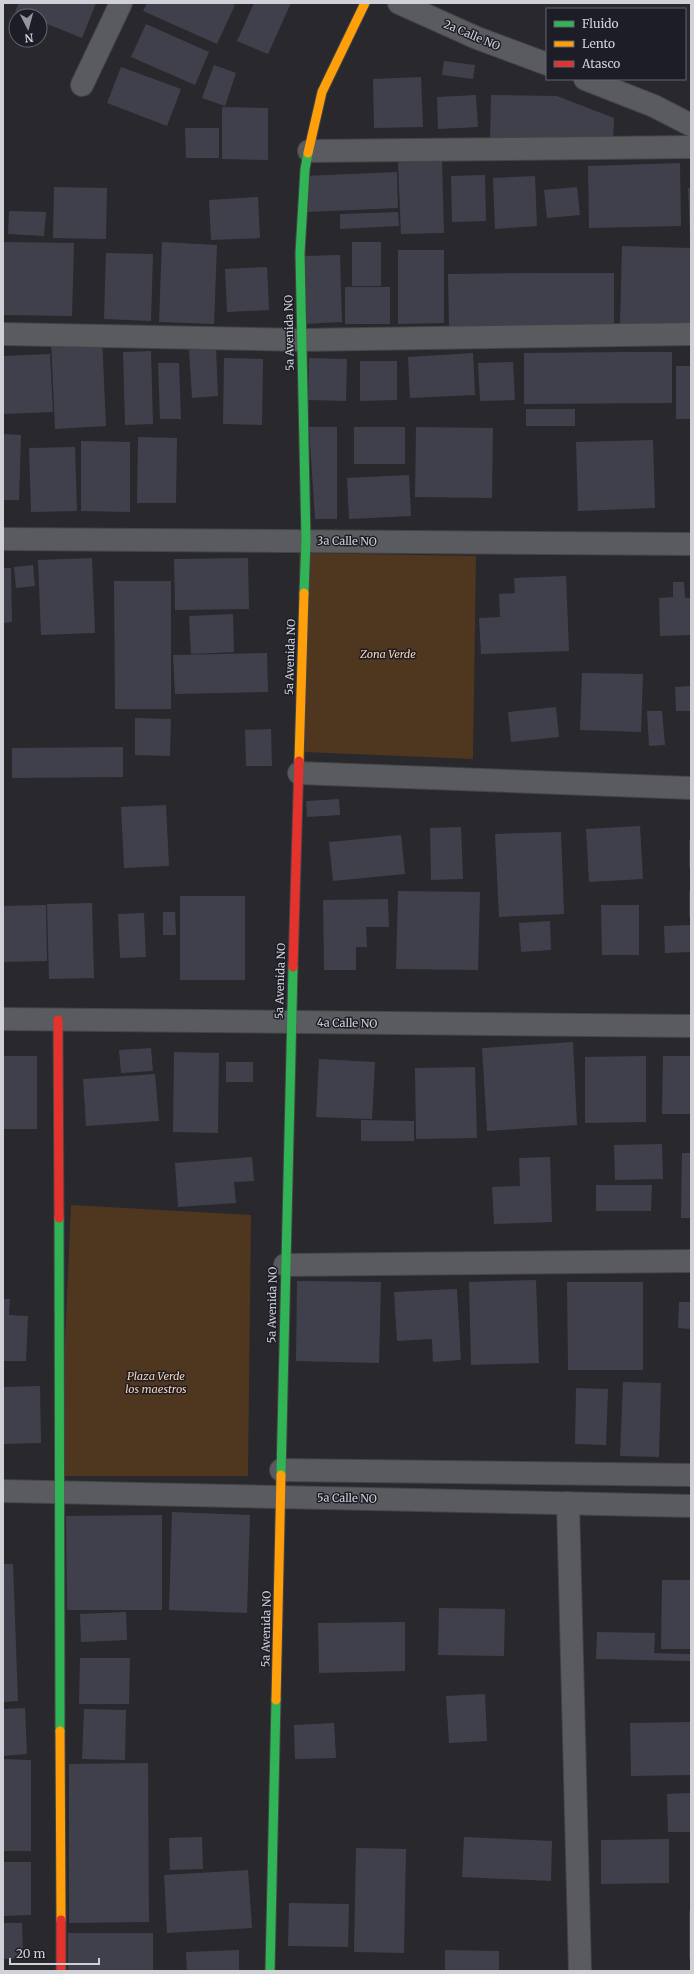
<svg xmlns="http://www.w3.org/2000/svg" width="694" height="1974" font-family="Merriweather,serif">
<rect width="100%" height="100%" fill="#28282d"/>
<g fill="#4f361f">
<polygon points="299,553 476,556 473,759 303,752"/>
<polygon points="71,1205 251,1215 248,1476 59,1476"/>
</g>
<g fill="#3f404b">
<polygon points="19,3 96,3 82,38 40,21 40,16 27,16 15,12"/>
<polygon points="147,3 231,3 235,5 217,44 143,11"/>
<polygon points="254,3 291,3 268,54 237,41"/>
<polygon points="146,24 209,52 195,85 131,57"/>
<polygon points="444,61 475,65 473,79 442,75"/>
<polygon points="214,65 236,73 225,106 202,98"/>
<polygon points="121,67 181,89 167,126 107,103"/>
<polygon points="421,77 423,127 374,128 373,79"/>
<polygon points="476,95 478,127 438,129 437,97"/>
<polygon points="491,95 557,96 614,118 613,144 490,143"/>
<polygon points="222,107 268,108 268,160 222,159"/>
<polygon points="185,128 219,128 219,158 186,158"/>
<polygon points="442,160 444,233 401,234 398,161"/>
<polygon points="680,163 681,226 589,228 588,166"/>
<polygon points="397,172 398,208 306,212 305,176"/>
<polygon points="485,175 486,221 452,222 451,176"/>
<polygon points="535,176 537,226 495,229 493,178"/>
<polygon points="54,187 107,188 106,239 53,238"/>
<polygon points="577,187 580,215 547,218 544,190"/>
<polygon points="688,188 691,188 691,239 690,239"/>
<polygon points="258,197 260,238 211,240 209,200"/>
<polygon points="9,211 46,212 44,236 8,234"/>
<polygon points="398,212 399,226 340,229 340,214"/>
<polygon points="3,242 74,243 72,316 3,315"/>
<polygon points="162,242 217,245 214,324 159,322"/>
<rect x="352" y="242" width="29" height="44"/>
<polygon points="622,246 691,248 691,328 620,326"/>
<polygon points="398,250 444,250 444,323 398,324"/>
<polygon points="106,253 153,254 151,321 104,319"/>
<polygon points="340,255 342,322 305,324 303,256"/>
<polygon points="267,267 269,310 227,312 225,269"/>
<polygon points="541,273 614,273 614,325 449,326 448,274"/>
<rect x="345" y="287" width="45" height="37"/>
<polygon points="102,337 106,426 55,429 51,339"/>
<polygon points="216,348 218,396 192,398 189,350"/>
<polygon points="151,351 153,424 125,425 123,352"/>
<polygon points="627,352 672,352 672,403 524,404 524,353"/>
<polygon points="473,353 475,395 410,398 408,357"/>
<polygon points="50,354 53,412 3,414 3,356"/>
<polygon points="224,358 263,359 262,425 223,424"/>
<polygon points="309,358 347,359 346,401 308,400"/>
<polygon points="360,361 397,361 397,400 360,401"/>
<polygon points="513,362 515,400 480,401 478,363"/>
<polygon points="158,363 179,363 181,419 160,419"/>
<rect x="676" y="366" width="15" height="53"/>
<rect x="526" y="409" width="49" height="17"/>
<polygon points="309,427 337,427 337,519 315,519"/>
<rect x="354" y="427" width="51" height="37"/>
<polygon points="416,427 493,428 492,498 415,497"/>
<polygon points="3,434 21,435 19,500 3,500"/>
<polygon points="138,437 177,438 176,503 137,503"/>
<polygon points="653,440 655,508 578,511 576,442"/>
<polygon points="81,441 130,442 130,512 81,511"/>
<polygon points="75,447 77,511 31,512 29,448"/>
<polygon points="409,475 411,516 349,519 347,478"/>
<polygon points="92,558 95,633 41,635 38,560"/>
<polygon points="248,558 249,609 175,610 174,559"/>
<polygon points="33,565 35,586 16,588 14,567"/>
<polygon points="3,568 11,568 12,622 3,623"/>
<polygon points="566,576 569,651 481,654 479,618 500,617 499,594 515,593 514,578"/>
<polygon points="114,581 171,581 171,709 115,709"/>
<polygon points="673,582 684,582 685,598 691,598 691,635 660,636 659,598 673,597"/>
<polygon points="233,614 234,652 191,654 189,616"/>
<polygon points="267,653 268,692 175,694 173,655"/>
<polygon points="582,673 643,674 641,732 580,730"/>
<polygon points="691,686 691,711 676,711 675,687"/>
<polygon points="556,707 559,737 511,742 508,712"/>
<polygon points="647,711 662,711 665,745 649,746"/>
<polygon points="135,718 171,719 170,756 135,755"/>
<polygon points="271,729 272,766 246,766 245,730"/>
<polygon points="123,747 123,777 12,778 12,748"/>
<polygon points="339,799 340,815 307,817 306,801"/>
<polygon points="166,805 169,866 124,868 121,807"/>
<polygon points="640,826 643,879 589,882 586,829"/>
<polygon points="461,827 463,879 431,880 430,828"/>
<polygon points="561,832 564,914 499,917 495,834"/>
<polygon points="401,835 405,874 333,881 329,842"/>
<rect x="689" y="840" width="2" height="28"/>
<polygon points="398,891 480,892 478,970 396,969"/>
<rect x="689" y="891" width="2" height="26"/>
<rect x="180" y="896" width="65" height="84"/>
<polygon points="388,899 389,927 366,927 367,947 356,947 356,970 324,970 323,900"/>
<polygon points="92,903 94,978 49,979 47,904"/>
<polygon points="46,905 47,961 3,962 3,906"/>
<polygon points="601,905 639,905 639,955 602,955"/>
<polygon points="163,912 175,912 176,935 163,935"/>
<polygon points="144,913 146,957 120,958 118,914"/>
<polygon points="550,921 551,950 521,952 519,923"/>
<polygon points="691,925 691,952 665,953 664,926"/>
<polygon points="573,1042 577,1125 487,1131 482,1048"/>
<polygon points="151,1048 153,1071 121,1073 119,1050"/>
<polygon points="174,1052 219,1053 218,1133 173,1132"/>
<rect x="3" y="1056" width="34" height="73"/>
<polygon points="646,1056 646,1122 585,1123 585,1057"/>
<polygon points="663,1056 691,1056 691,1114 662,1114"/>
<polygon points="319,1059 375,1062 372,1119 316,1117"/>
<rect x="226" y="1062" width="27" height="20"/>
<polygon points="475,1067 477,1138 416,1139 415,1068"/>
<polygon points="155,1074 159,1121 86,1126 83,1079"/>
<polygon points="361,1120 414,1121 414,1141 361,1141"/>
<polygon points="662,1144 663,1179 615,1180 614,1145"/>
<polygon points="682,1153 691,1153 691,1218 681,1218"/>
<polygon points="252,1157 254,1181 234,1182 236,1203 178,1207 175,1163"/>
<polygon points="550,1157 552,1222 494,1224 492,1187 520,1186 519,1158"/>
<polygon points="596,1185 652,1185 651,1211 596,1211"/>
<polygon points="536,1280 539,1363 471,1365 469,1282"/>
<polygon points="297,1281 381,1282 379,1363 296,1361"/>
<polygon points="567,1282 643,1282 643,1370 568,1370"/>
<polygon points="457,1289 461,1360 433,1362 432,1339 397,1341 394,1292"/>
<polygon points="3,1299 10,1299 9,1315 28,1316 26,1361 3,1361"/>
<polygon points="679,1302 691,1302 691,1329 678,1328"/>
<polygon points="623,1382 661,1383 659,1457 620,1456"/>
<polygon points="40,1386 41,1443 3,1444 3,1387"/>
<polygon points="576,1388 608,1389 606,1445 575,1444"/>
<polygon points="172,1512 250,1515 247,1613 169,1610"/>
<polygon points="162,1515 162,1610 67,1610 66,1516"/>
<polygon points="3,1564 13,1564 18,1701 3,1702"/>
<polygon points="662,1580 691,1580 691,1649 661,1649"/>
<polygon points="439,1608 505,1609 504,1656 438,1655"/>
<polygon points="126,1612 127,1640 81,1642 80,1614"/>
<polygon points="405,1622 405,1671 319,1673 318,1623"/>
<polygon points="597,1632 655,1633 654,1653 691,1654 691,1661 596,1659"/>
<polygon points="80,1658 130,1658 129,1704 79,1704"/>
<polygon points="485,1694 487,1741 449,1743 446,1696"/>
<polygon points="25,1708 27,1754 3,1756 3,1709"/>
<polygon points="84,1709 126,1710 125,1760 82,1759"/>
<polygon points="691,1722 691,1775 631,1776 630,1723"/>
<polygon points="334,1723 336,1758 295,1759 294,1725"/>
<polygon points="3,1759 31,1760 31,1851 3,1851"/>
<polygon points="148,1763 149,1922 69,1923 69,1764"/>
<polygon points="691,1793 691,1832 668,1832 667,1794"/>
<polygon points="202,1837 203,1869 170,1870 169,1838"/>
<polygon points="464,1837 552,1841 551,1881 462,1877"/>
<polygon points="669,1839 669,1883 601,1884 601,1840"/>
<polygon points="356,1848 406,1849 404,1953 354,1952"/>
<polygon points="3,1862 31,1862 31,1915 3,1916"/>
<polygon points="248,1870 252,1928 167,1933 164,1875"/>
<polygon points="289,1903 349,1904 348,1947 288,1946"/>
<rect x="689" y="1911" width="2" height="48"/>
<polygon points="3,1923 22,1923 23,1958 3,1959"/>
<rect x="68" y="1933" width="85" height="38"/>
<polygon points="239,1950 239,1971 187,1971 186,1952"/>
<polygon points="445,1950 499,1951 499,1971 445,1971"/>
</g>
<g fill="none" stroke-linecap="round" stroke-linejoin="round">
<defs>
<g id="street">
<polyline points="399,3 477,38 547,64"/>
<polyline points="585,79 654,106 691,125"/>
<polyline points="82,85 121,3"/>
<polyline points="309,151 691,147"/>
<polyline points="3,334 301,340 691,334"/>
<polyline points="3,539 691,544"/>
<polyline points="299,773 691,788"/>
<polyline points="3,1019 691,1026"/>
<polyline points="285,1265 691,1261"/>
<polyline points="281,1470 691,1475"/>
<polyline points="3,1491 691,1506"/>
<polyline points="568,1503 580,1971"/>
</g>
<g id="fast">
<polyline points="304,593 306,540 300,253 305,169 308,153"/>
<polyline points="59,1218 60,1731"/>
<polyline points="281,1475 293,967"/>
<polyline points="270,1971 276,1700"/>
</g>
<g id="slow">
<polyline points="308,153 322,92 365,3"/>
<polyline points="299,761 304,593"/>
<polyline points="276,1700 281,1475"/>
<polyline points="60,1731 61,1920"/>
</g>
<g id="jam">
<polyline points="293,967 299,761"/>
<polyline points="58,1020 59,1218"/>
<polyline points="61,1920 61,1971"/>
</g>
</defs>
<use href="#street" stroke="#434448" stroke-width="24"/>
<use href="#fast" stroke="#434448" stroke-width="11"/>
<use href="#slow" stroke="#434448" stroke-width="11"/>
<use href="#jam" stroke="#434448" stroke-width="11"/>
<use href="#street" stroke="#5a5b5e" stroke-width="22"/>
<use href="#fast" stroke="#30b455" stroke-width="9"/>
<use href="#slow" stroke="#ff9f0a" stroke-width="9"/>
<use href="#jam" stroke="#e5322d" stroke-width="9"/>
</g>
<g text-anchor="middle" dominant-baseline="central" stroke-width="3" stroke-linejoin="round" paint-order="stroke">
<g font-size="11" fill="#d0d1d7" stroke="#1c1d26">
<text transform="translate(472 35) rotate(23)">2a Calle NO</text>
<text transform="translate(289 333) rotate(-91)">5a Avenida NO</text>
<text transform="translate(347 541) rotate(1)">3a Calle NO</text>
<text transform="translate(290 657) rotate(-88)">5a Avenida NO</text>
<text transform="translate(280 981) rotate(-88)">5a Avenida NO</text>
<text transform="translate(347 1023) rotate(1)">4a Calle NO</text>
<text transform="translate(272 1305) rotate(-89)">5a Avenida NO</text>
<text transform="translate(347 1498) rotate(1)">5a Calle NO</text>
<text transform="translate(266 1629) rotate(-89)">5a Avenida NO</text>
</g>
<g font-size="11" font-style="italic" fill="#fcd2ae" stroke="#1c1d26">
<text x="388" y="654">Zona Verde</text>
<text x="156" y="1376">Plaza Verde<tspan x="156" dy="13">los maestros</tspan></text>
</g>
</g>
<rect width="694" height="1974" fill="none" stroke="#d0d1d7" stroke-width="8"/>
<rect x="546" y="8" width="140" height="72" fill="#1c1d26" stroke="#64656d"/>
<rect x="554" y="21" width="20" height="6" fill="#30b455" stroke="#64656d"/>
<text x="582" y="28" font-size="12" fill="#d0d1d7">Fluido</text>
<rect x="554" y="41" width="20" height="6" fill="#ff9f0a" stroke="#64656d"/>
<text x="582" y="48" font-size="12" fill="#d0d1d7">Lento</text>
<rect x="554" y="61" width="20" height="6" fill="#e5322d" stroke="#64656d"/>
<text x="582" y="68" font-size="12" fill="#d0d1d7">Atasco</text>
<g transform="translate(28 28) rotate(174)"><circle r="19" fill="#1c1d26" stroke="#64656d"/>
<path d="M0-3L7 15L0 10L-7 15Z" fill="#95969c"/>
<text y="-6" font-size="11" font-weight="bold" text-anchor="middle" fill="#d0d1d7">N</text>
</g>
<path d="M10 1958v6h89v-6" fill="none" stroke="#d0d1d7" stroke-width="2"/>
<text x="16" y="1958" font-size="12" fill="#d0d1d7" stroke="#1c1d26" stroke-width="3" paint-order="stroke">20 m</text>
</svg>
